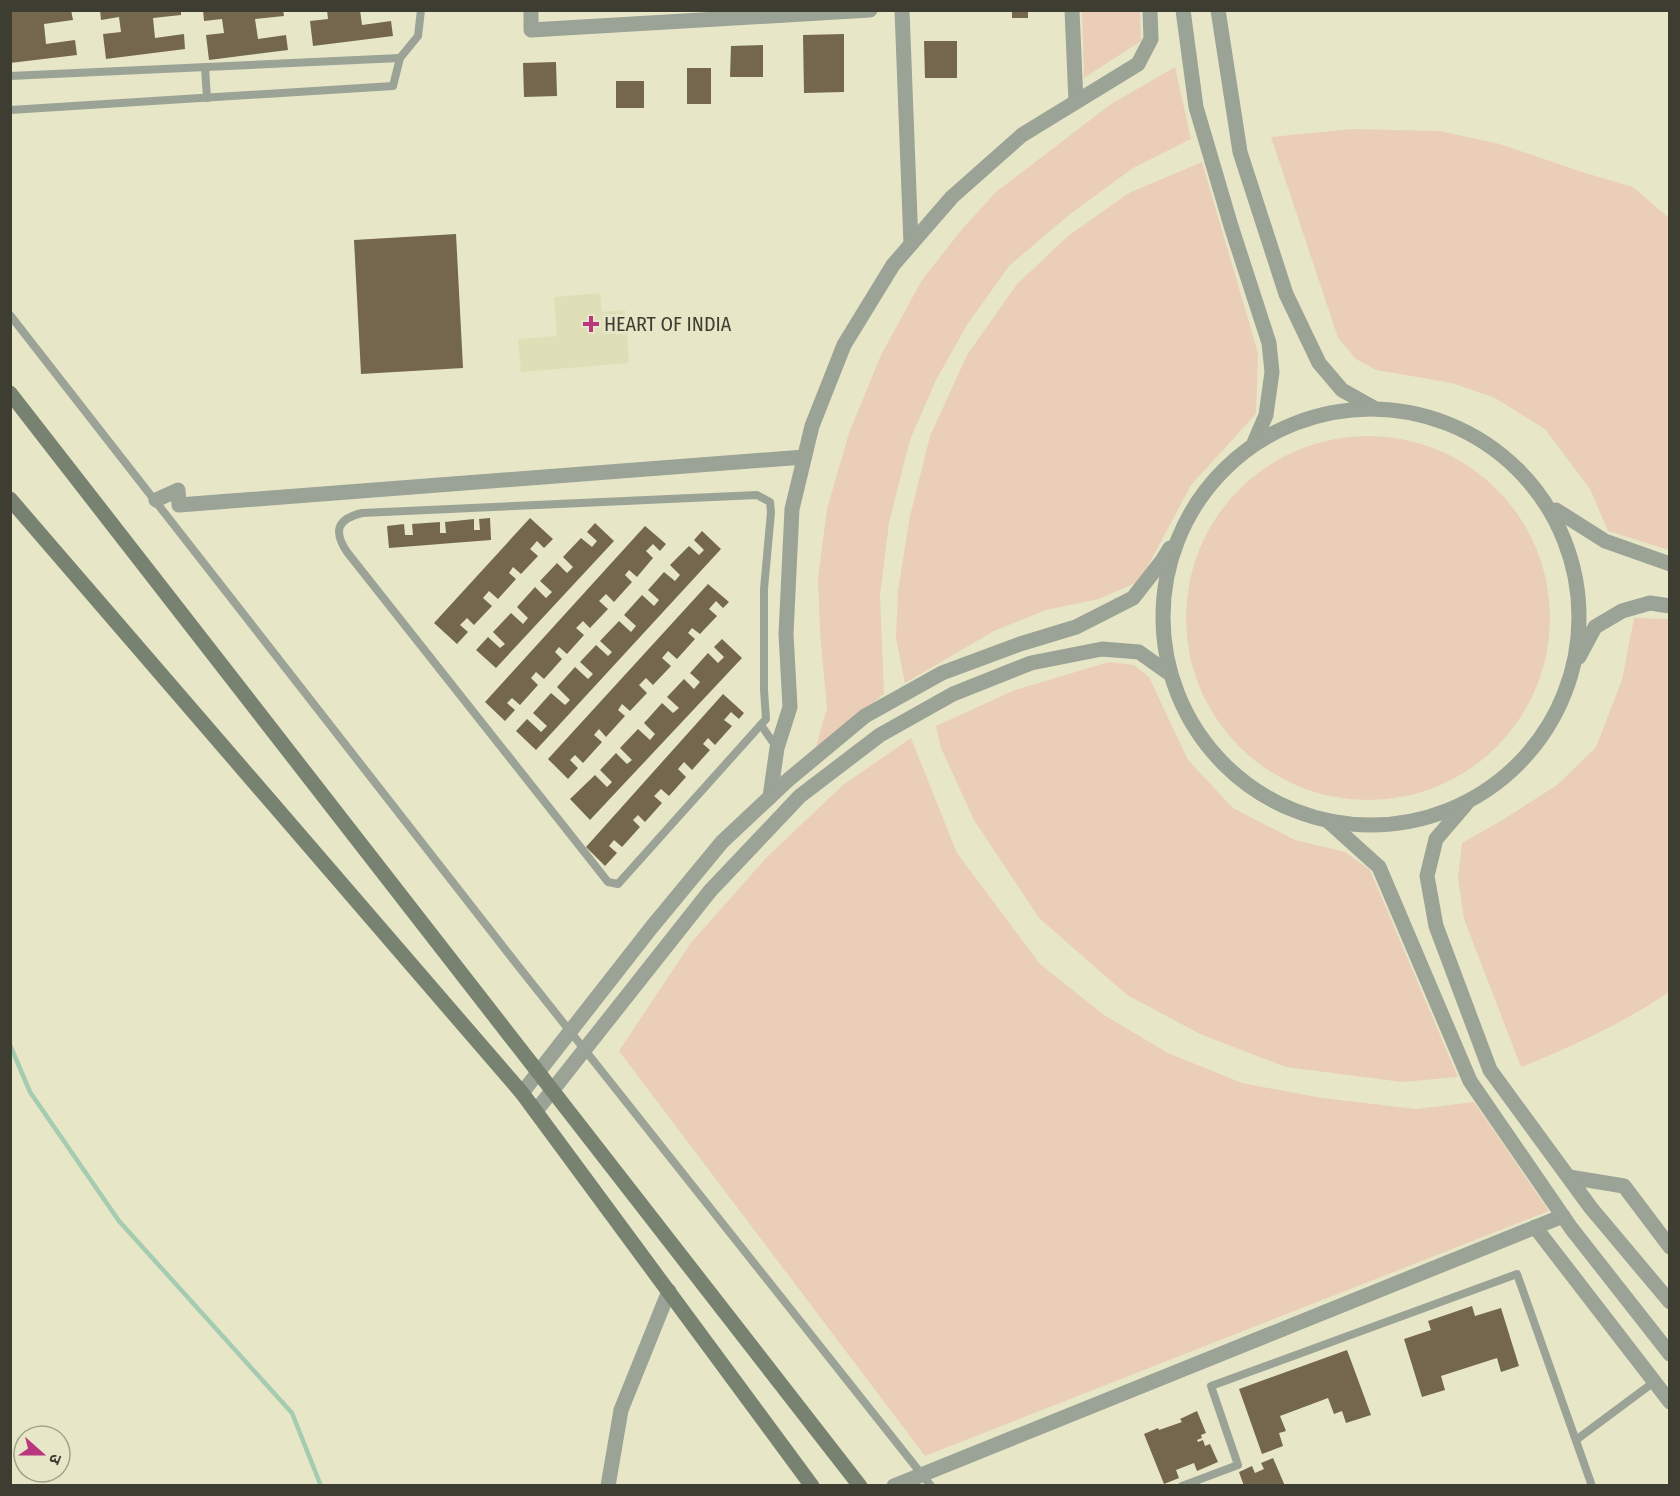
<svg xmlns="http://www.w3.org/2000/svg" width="1680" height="1496" font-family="'Fira Sans Condensed','Noto Sans Devanagari',sans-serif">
<rect width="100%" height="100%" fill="#e7e7c7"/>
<polygon fill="#dfdfb7" points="600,293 602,312 625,310 629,363 521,372 518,339 557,336 554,297"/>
<g fill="#ebceb7">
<polygon points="1082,11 1140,11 1141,41 1084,78"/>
<polygon points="1175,67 1191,139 1133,168 1069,215 1009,266 967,325 936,380 910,440 889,523 880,596 884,694 815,750 827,708 820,633 818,578 827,509 849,433 881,355 922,280 963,228 996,192 1111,104"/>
<polygon points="1353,129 1440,131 1500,144 1582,172 1633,187 1669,218 1669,550 1608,531 1590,489 1545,429 1495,398 1452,383 1376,370 1356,359 1338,338 1271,137"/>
<polygon points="1202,162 1258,353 1256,414 1191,485 1140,581 1099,599 1046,610 994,631 905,683 896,638 898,591 910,516 930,436 967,355 1017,284 1068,236 1129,193"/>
<circle cx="1368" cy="618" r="182"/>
<path d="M 1634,618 L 1669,619 L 1669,992 C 1624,1023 1573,1046 1521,1067 L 1464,919 L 1458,878 L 1462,843 L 1504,819 L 1557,785 L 1596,747 L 1622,680 Z"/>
<polygon points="1109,662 1134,665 1149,677 1188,760 1233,808 1295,840 1345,852 1370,870 1458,1077 1402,1082 1286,1067 1200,1034 1127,995 1039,918 974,820 941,748 936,726 1015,690"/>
<polygon points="911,738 957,853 1040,964 1104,1015 1168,1053 1242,1083 1322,1098 1416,1109 1474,1102 1549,1211 925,1456 619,1051 690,944 766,858 843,785"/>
</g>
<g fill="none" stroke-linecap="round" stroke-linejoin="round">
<polyline stroke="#a5cbb0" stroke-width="4.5" points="10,1045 30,1092 119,1221 292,1413 321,1486"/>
</g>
<g fill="#74674d">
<polygon points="10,10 71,10 73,20 44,24 46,44 75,40 77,55 10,63 10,38 12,38"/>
<polygon points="100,10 181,10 181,15 153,18 155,38 184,34 185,49 106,59 103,34 121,32 119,17 101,20"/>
<polygon points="203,10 283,10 284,16 255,19 258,39 286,35 288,50 209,60 206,35 224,33 222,19 204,21"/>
<polygon points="327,10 360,10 362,25 391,21 393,36 313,46 310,21 328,19"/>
<rect x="1012" y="10" width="16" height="8"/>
<polygon points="844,34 844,92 804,93 803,35"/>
<polygon points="924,41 957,41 957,78 925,78"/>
<polygon points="763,45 763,77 730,77 731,46"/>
<polygon points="556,62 557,96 524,97 523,63"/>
<rect x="687" y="68" width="24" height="36"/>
<rect x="616" y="81" width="28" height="27"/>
<polygon points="456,234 463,368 361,374 354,240"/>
<polygon points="490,518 491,540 389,548 387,526 404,524 405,535 413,535 412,524 440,522 440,533 446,533 445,522 474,519 474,530 480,530 479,519"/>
<polygon points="530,518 553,539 544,548 537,541 530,549 538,556 521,574 513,567 509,573 516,579 498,599 489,591 483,598 492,606 474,625 467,618 460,625 468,632 457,644 434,623"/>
<polygon points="595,523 614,541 496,668 476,650 488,637 500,648 505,644 493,632 511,613 523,624 528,618 517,607 535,587 546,598 552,592 540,581 557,563 567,573 573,567 563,557 581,538 592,547 597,541 587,532"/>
<polygon points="645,526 666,544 660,551 653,544 646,551 653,558 637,577 629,570 625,575 632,582 614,602 606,594 599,601 608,609 590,628 583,621 576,628 584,635 567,654 559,647 555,652 562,659 544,679 536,672 531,678 538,685 520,705 512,698 507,703 515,710 505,721 485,702"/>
<polygon points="702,531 721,549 536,750 516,731 527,719 541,732 547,726 533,713 551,693 565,705 570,700 557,687 575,667 588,679 593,674 580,662 596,645 608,656 612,652 600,641 619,621 631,632 636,626 624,615 642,595 654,606 659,600 648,590 664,572 675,581 680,575 670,565 689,546 699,555 704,550 694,540"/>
<polygon points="708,584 729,602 723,608 716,601 709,609 717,616 700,634 692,628 688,633 695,639 677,659 668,651 662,658 671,666 653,685 646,678 639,685 647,693 630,711 622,704 618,710 625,716 606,737 599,729 594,735 602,742 583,763 575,755 570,760 578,768 568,779 548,759"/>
<polygon points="722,639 742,658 590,820 570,799 595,775 607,787 612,782 600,770 616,753 627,764 632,760 620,748 638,729 650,740 655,734 644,723 662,703 673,713 679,708 667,697 684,679 694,689 700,682 690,673 708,653 718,663 724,657 714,647"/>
<polygon points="723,694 744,713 739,719 731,712 724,720 732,726 715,745 708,738 703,744 710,750 692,770 684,762 678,769 686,777 669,796 661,789 654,796 662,803 645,822 638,815 633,820 640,827 622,847 614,840 609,846 617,853 605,866 586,847"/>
<polygon points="1472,1306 1475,1316 1501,1308 1519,1366 1501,1372 1497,1358 1441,1376 1445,1390 1422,1397 1404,1339 1431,1330 1428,1321"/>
<polygon points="1347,1350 1371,1415 1346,1423 1342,1411 1334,1414 1328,1398 1280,1416 1286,1431 1279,1433 1283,1446 1262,1454 1239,1389"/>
<polygon points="1197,1411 1206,1433 1201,1435 1202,1438 1197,1440 1198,1442 1203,1440 1205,1446 1210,1444 1218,1462 1197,1471 1194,1463 1176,1470 1179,1478 1164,1484 1144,1434 1158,1428 1159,1430 1182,1422 1180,1419"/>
<polygon points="1273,1458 1285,1486 1244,1486 1239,1472 1252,1466 1255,1473 1264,1469 1261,1463"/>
</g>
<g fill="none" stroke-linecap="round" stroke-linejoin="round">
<g stroke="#9ba296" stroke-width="8">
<polyline points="205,67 207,98"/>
<polyline points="10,76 400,58"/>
<polyline points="10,110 393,86 400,58 418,36 421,10"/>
<polyline points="10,315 519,967 931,1486"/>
<path d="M 757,495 L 770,502 L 771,512 L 764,589 L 764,690 L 766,719 L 618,884 L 608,882 L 347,552 C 333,531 337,519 362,513 Z"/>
<polyline points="761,725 777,748"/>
<polyline points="1576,1440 1654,1382"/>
<polyline points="1182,1486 1238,1465 1211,1386 1517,1274 1592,1486"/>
</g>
<g stroke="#9ba296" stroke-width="15">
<polyline points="531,10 531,30 870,10"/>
<polyline points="902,10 911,244"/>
<polyline points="1072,10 1076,102"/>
<polyline points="156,500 178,490 179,505 804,457"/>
<polyline points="770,797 777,748 790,707 786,634 792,509 812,426 844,345 893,265 952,197 1022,135 1138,64 1151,39 1150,10"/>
<polyline points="1569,1177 1624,1186 1670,1247"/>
<polyline points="1535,1227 1670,1402"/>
<polyline points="608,1486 621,1410 669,1291"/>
<polyline points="894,1486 1563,1216"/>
</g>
<g stroke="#9ba296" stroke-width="15">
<polyline points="1183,10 1196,107 1231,226 1269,343 1272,372 1266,415 1254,443"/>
<polyline points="1218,10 1240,152 1286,294 1319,363 1342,390 1374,408"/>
<circle cx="1371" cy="617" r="208"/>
<polyline points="1556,510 1605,541 1670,564"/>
<polyline points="1579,657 1595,627 1622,611 1650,603 1670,606"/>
<polyline points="1466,804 1436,839 1427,876 1436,926 1490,1070 1591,1208 1670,1302"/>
<polyline points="1328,821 1379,867 1470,1081 1571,1228 1670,1354"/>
<polyline points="522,1093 651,928 722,842 788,780 865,716 942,673 1020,644 1076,627 1133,598 1162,561 1170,548"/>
<polyline points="536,1111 710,891 800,796 880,735 953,694 1031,663 1102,649 1139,652 1167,672"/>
</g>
<g stroke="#788270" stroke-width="15">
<polyline points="10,393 860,1486"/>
<polyline points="10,499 522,1093 812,1486"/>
</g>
</g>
<path fill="#ba377f" stroke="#e7e7c7" stroke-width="2" d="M588 315h6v6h6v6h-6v6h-6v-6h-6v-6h6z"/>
<g text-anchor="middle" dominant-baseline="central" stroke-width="6" stroke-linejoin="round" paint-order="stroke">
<g font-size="20" fill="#3e3d31" stroke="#e7e7c7" text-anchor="start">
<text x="604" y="324">HEART OF INDIA</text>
</g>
</g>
<rect width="1680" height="1496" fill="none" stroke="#3e3d31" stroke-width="24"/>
<g transform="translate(42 1454) rotate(111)"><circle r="28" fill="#e7e7c7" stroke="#a3a38b" stroke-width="1.5"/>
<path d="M0-4.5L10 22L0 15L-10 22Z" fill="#ba377f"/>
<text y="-9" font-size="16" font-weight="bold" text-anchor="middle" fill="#3e3d31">उ</text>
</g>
</svg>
